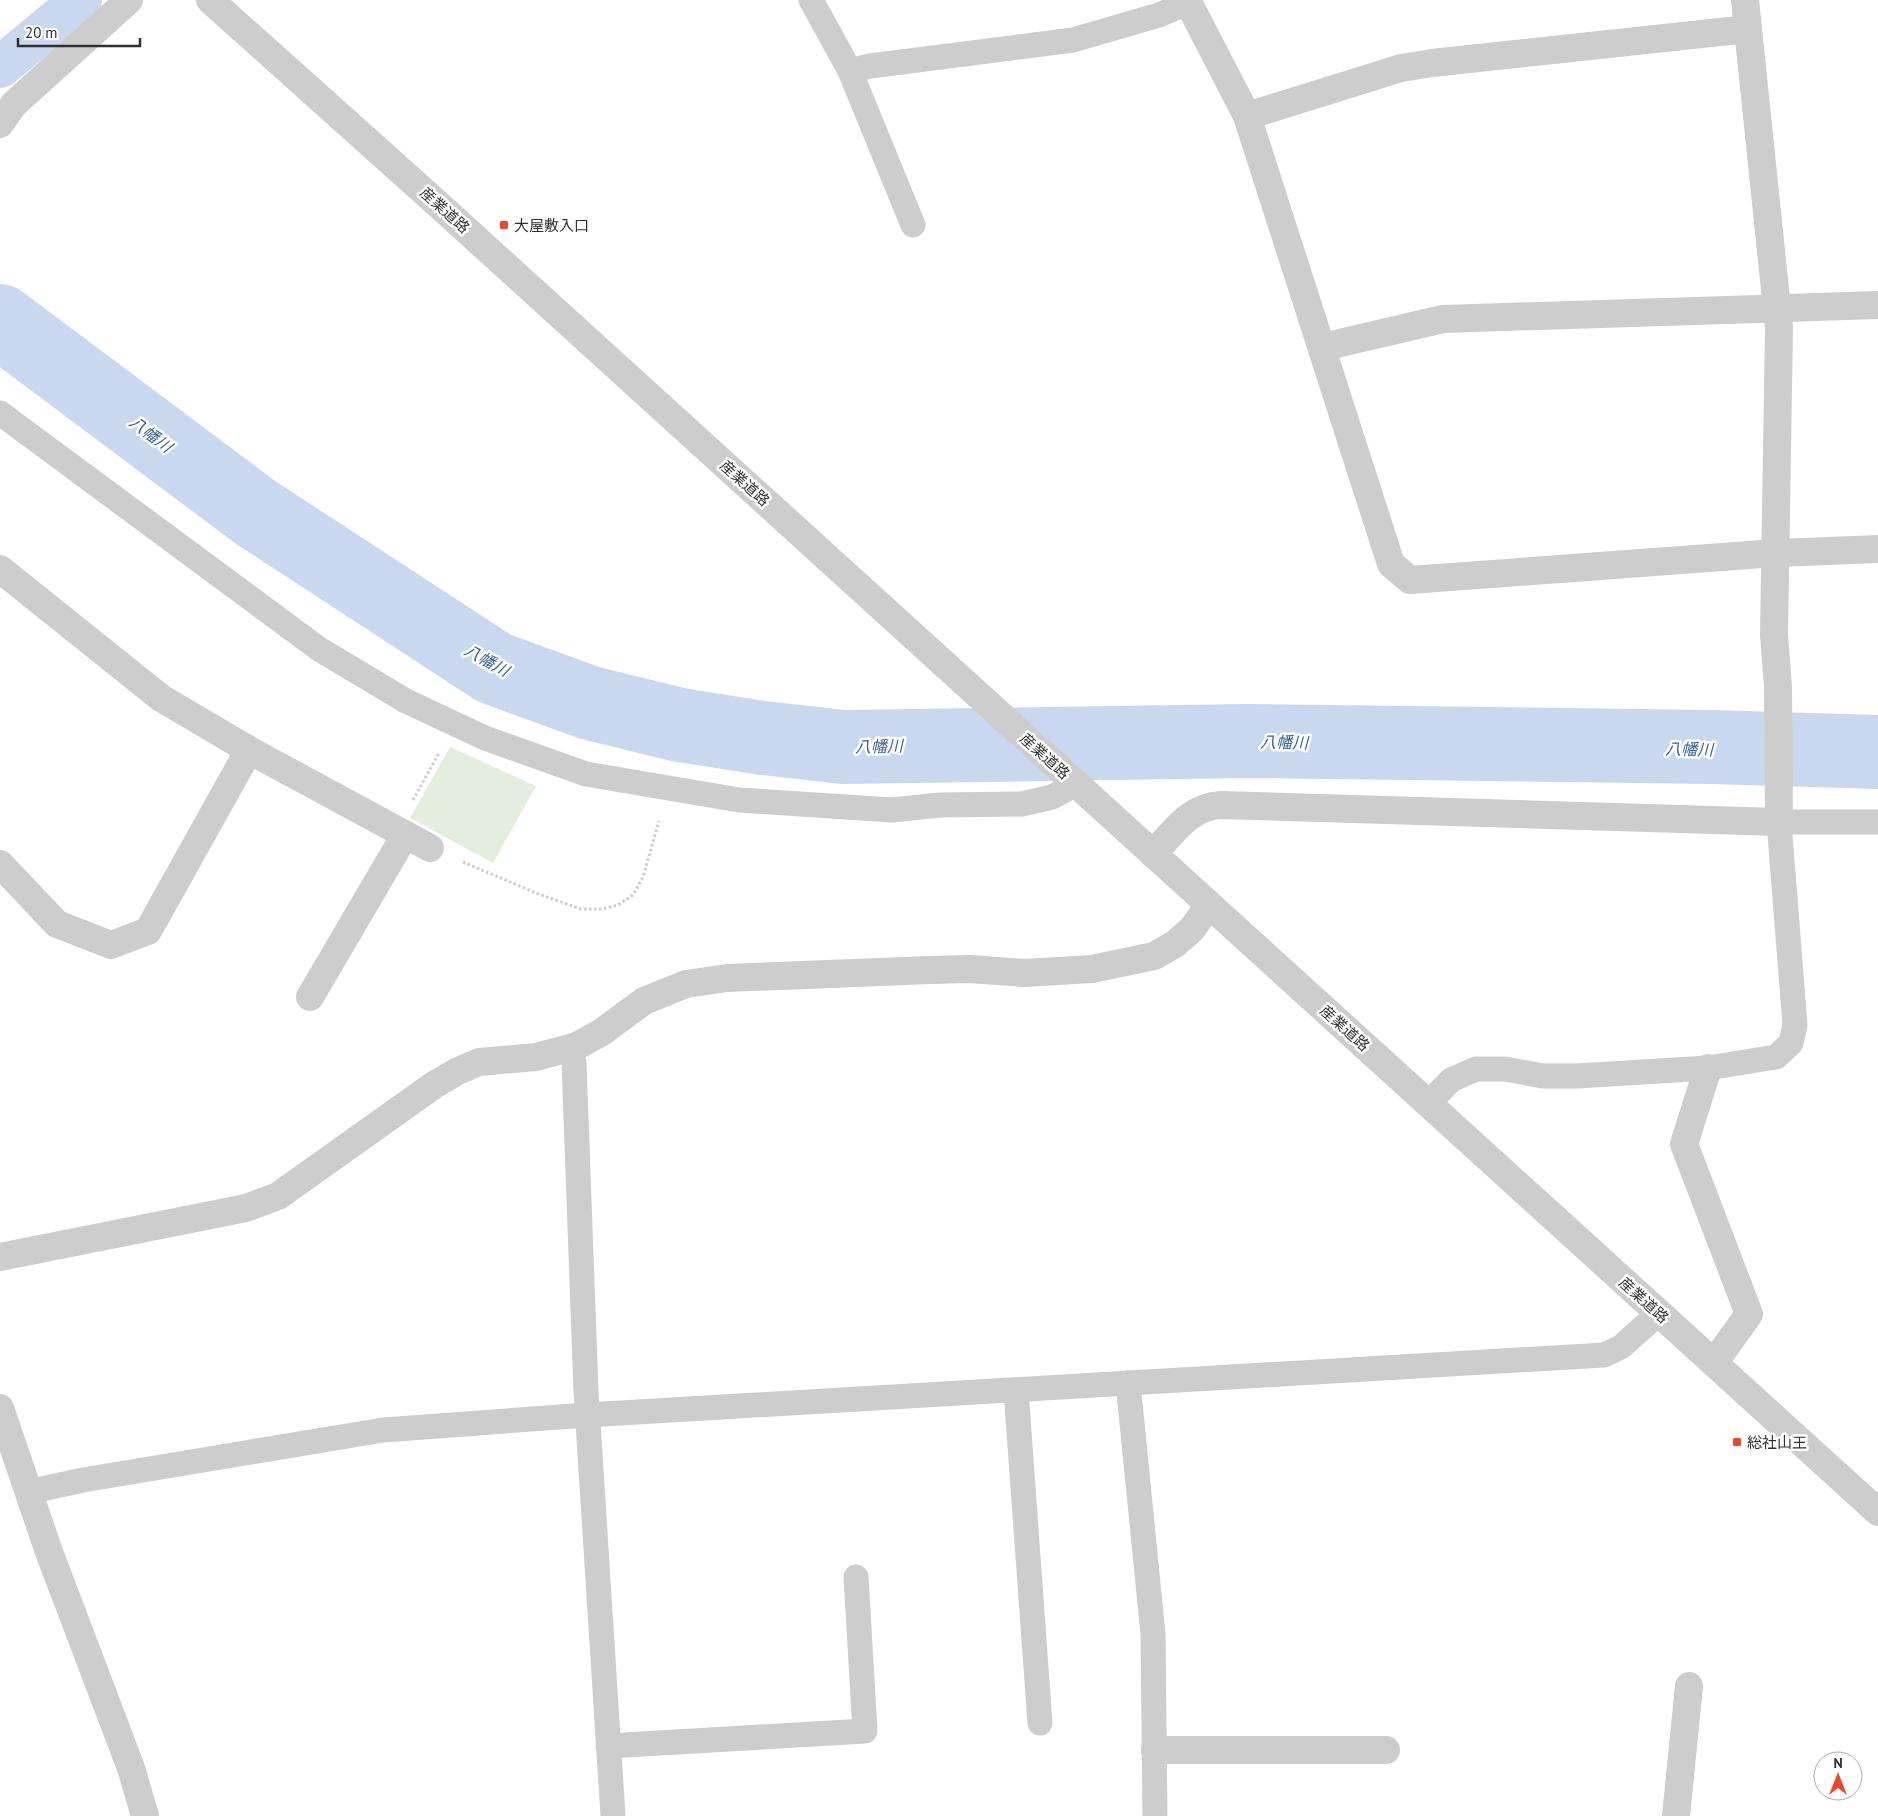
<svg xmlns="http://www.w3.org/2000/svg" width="1878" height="1816" font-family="'PT Sans','Noto Sans JP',sans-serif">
<rect width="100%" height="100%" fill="#fff"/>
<polygon fill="#e3eedd" points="450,747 536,786 493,863 410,818"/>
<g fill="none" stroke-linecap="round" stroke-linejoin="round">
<polyline stroke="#c9d8ee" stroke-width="42" points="0,67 81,0"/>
<polyline stroke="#c9d8ee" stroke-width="74" points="0,321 255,512 494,668 590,703 680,725 763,738 843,747 1246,741 1711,747 1878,752"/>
<g stroke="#cdcdcd" stroke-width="3" stroke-dasharray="2.5 2.5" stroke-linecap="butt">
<polyline points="413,800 439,753"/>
<polyline points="463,862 536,893 581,909 602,909 618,905 633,895 643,877 659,821"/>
</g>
<g stroke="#cdcdcd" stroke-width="25">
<polyline points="811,0 850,71 913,225"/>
<polyline points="850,71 870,66 1073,40 1159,15 1188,3"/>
<polyline points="0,413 319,649 406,701 455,724 485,738 586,774 739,800 892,810 940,805 1022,804 1052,797 1076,784"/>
<polyline points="570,1049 574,1063 586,1391 613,1816"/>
<polyline points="1428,1104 1451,1080 1476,1069 1505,1069 1543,1076 1577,1076 1708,1068 1776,1057 1791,1043 1795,1025 1779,822 1878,822"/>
<polyline points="1128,1383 1153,1634 1155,1816"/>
<polyline points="1016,1390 1040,1723"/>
<polyline points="28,1492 83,1480 383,1430 587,1415 1604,1355 1621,1347 1659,1313"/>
<polyline points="608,1746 865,1731 856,1577"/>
</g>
<g stroke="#cdcdcd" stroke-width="28">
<polyline points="1187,0 1247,116 1391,564 1410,580 1776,553 1878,549"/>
<polyline points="1247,116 1401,68 1432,63 1748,29"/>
<polyline points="0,124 14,104 129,0"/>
<polyline points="1323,347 1443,319 1878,305"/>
<polyline points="0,569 161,698 249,750 148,931 111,945 57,924 0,864"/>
<polyline points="249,750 430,848"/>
<path d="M 1153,854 C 1173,833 1190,806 1221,805 L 1779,822 L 1778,687 L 1774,635 L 1779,328 L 1745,0"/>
<polyline points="310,997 405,835"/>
<polyline points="1708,1068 1684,1144 1749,1314 1714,1363"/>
<polyline points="0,1257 246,1208 278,1196 434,1085 458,1071 479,1062 536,1057 577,1046 602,1032 644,1001 686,984 727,978 931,970 970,969 1024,973 1092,969 1154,956 1175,944 1192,929 1209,905"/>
<polyline points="0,1408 49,1552 131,1768 145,1816"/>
<polyline points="1155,1750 1386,1750"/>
<polyline points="1676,1816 1689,1686"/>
</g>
<polyline stroke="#cdcdcd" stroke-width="28" points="210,0 430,197 1878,1512"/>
</g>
<g fill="#f04429" stroke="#fff" stroke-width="2">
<rect x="499" y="220" width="10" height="10" rx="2.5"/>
<rect x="1732" y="1437" width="10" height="10" rx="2.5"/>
</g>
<g text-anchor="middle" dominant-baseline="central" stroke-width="5" stroke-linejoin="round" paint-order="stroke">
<g font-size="15" fill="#303030" stroke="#fff">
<text transform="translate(445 210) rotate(42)">産業道路</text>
<text transform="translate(745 483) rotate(42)">産業道路</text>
<text transform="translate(1045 756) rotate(42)">産業道路</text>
<text transform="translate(1345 1028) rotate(42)">産業道路</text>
<text transform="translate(1644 1300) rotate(42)">産業道路</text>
</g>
<g font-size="15" fill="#303030" stroke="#fff" text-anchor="start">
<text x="514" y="225">大屋敷入口</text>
<text x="1747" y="1442">総社山王</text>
</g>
<g font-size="16" font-style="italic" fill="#385f98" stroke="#fff">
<text transform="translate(151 434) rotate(37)">八幡川</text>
<text transform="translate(487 660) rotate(29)">八幡川</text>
<text transform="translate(1284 742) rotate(1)">八幡川</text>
<text transform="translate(879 746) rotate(-1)">八幡川</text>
<text transform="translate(1689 749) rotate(1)">八幡川</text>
</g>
</g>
<g transform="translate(1838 1776)"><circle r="24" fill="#ffffff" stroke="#acacac"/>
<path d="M0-4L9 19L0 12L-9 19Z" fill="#f04429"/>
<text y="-8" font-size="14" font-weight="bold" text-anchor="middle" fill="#303030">N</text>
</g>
<path d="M18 38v8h122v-8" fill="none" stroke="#303030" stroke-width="2.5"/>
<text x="25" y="38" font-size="15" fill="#303030" stroke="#ffffff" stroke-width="4" paint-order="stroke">20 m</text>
</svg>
